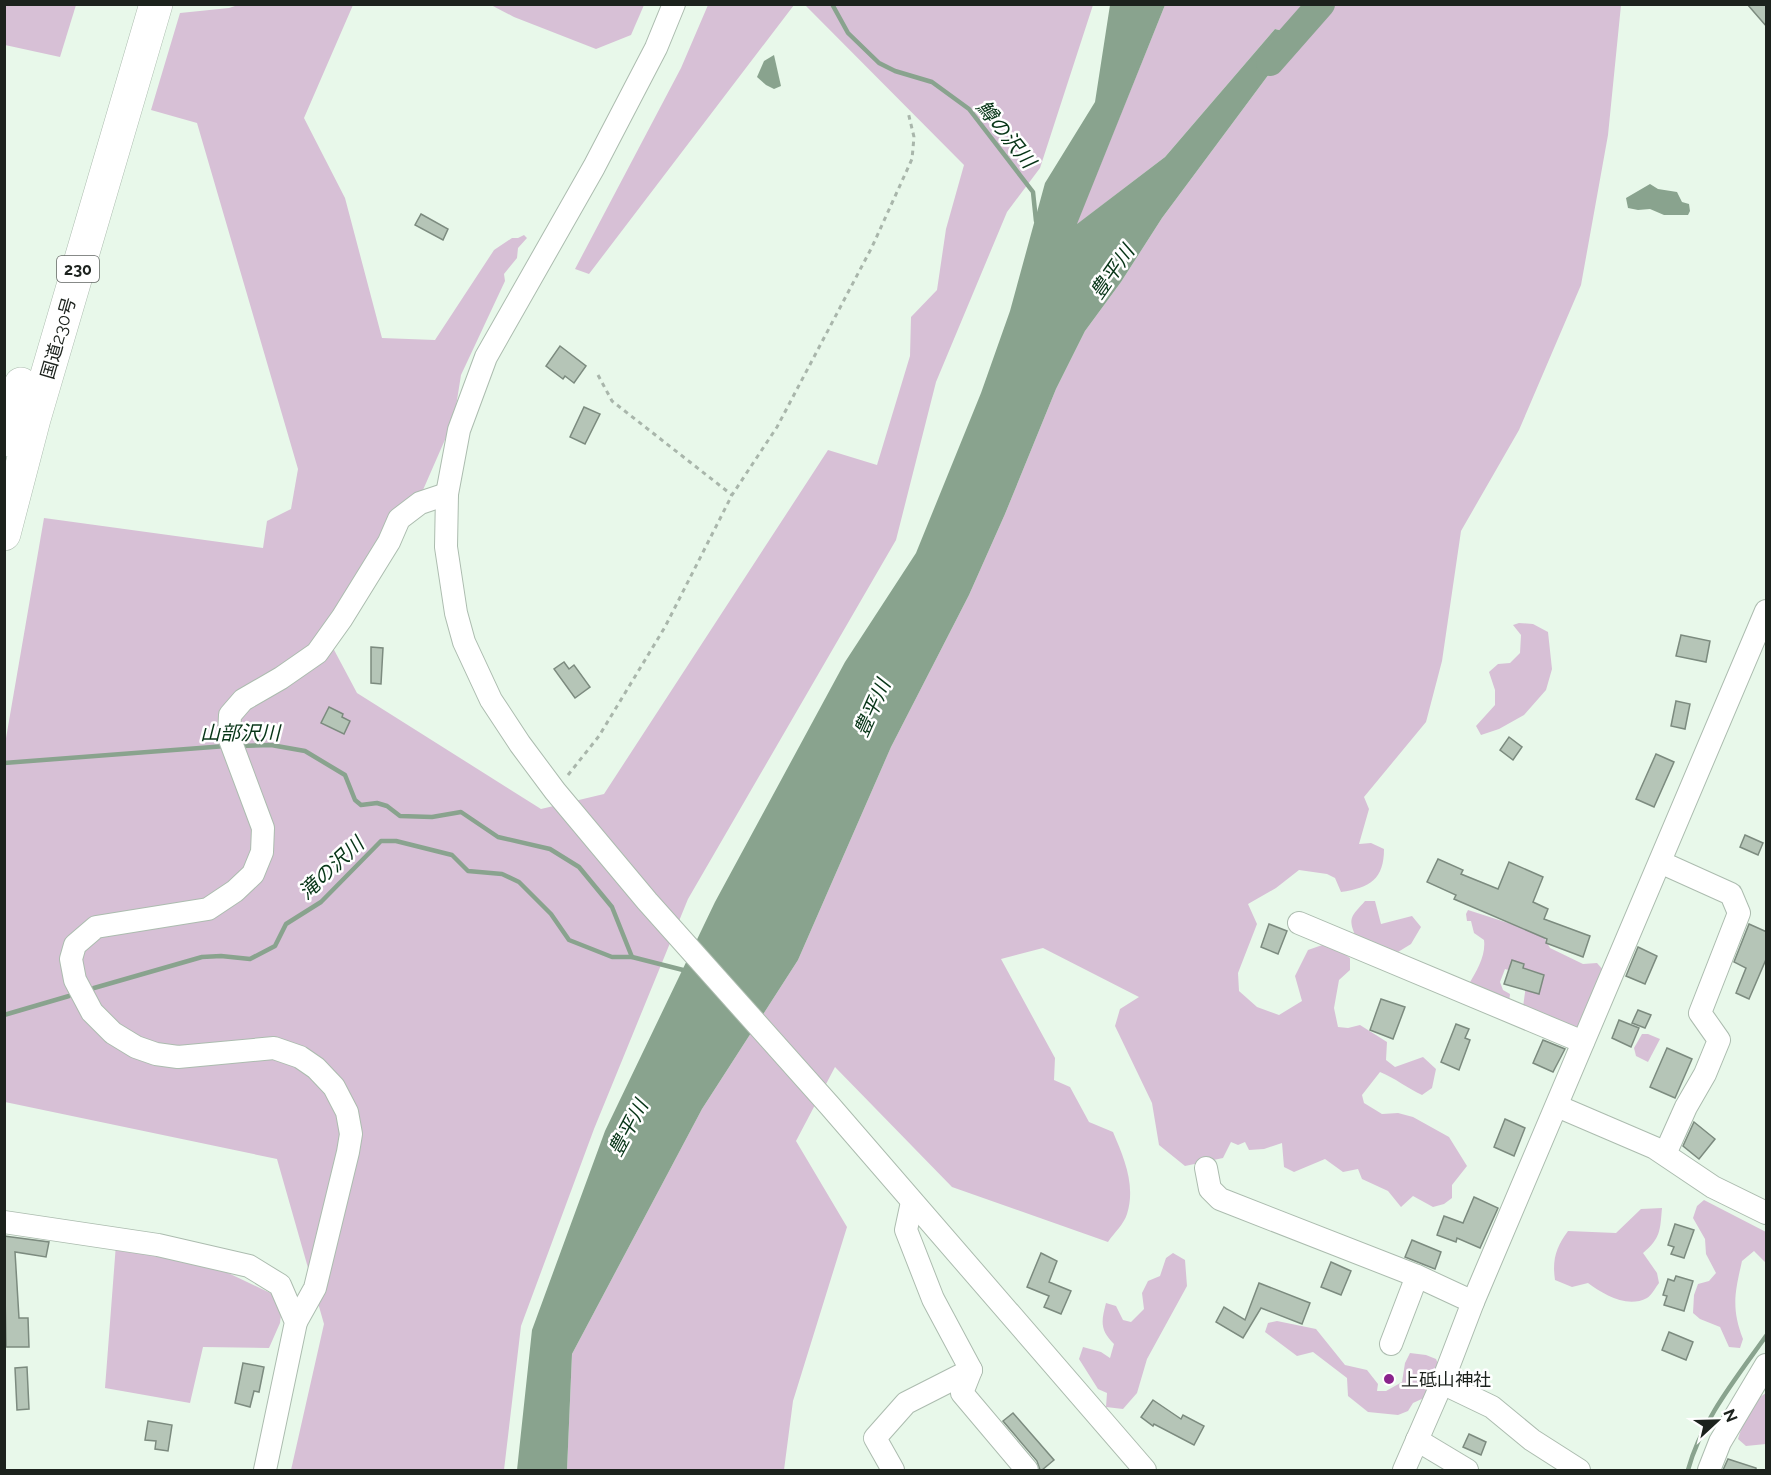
<svg xmlns="http://www.w3.org/2000/svg" width="1771" height="1475" font-family="Raleway,'Noto Sans JP',sans-serif">
<rect width="100%" height="100%" fill="#e8f8ea"/>
<g fill="#d7c0d6">
<polygon points="5,4 76,5 60,57 5,45"/>
<polygon points="241,4 353,5 304,118 345,198 382,338 435,340 494,250 512,238 518,238 524,235 527,238 518,248 517,258 504,274 505,281 461,375 454,419 423,490 394,515 324,631 357,693 541,809 604,794 828,450 877,465 910,356 911,317 937,290 946,229 964,165 805,5 1093,5 1040,168 1007,212 936,382 896,540 688,899 594,1129 521,1326 504,1470 291,1470 324,1324 277,1159 5,1102 5,744 44,518 263,548 267,521 291,509 298,469 197,123 151,110 180,13 229,8"/>
<polygon points="491,5 644,5 631,35 596,49 514,17"/>
<polygon points="708,5 794,5 589,274 575,269 681,68"/>
<path d="M 1165,5 L 1621,5 L 1608,135 L 1581,285 L 1519,430 L 1461,531 L 1442,661 L 1426,722 L 1364,797 L 1369,809 L 1359,844 L 1371,843 L 1384,849 C 1384,879 1370,888 1341,892 L 1335,878 L 1327,874 L 1299,870 L 1276,888 L 1248,904 L 1257,924 L 1238,973 L 1239,991 L 1257,1007 L 1279,1015 L 1302,1001 L 1295,976 L 1308,950 L 1328,943 L 1350,958 L 1350,970 L 1339,980 L 1334,1008 L 1338,1027 L 1348,1028 L 1360,1025 L 1387,1042 L 1386,1060 L 1395,1067 L 1423,1057 L 1436,1069 L 1432,1088 L 1422,1095 C 1407,1088 1395,1078 1380,1072 L 1362,1095 L 1364,1103 L 1382,1114 L 1398,1113 L 1413,1117 L 1449,1137 L 1467,1166 L 1452,1185 L 1452,1198 L 1444,1204 L 1433,1207 L 1413,1196 L 1401,1207 L 1388,1191 L 1362,1179 L 1358,1169 L 1343,1172 L 1325,1159 L 1294,1172 L 1284,1167 L 1282,1143 L 1264,1149 L 1249,1150 L 1245,1142 L 1238,1145 L 1231,1142 L 1223,1158 L 1185,1166 L 1159,1145 L 1152,1103 L 1115,1026 L 1120,1009 L 1139,997 L 1043,948 L 1001,959 L 1055,1058 L 1054,1080 L 1070,1087 L 1089,1122 L 1113,1132 C 1124,1158 1136,1185 1127,1214 C 1124,1224 1114,1233 1108,1242 L 952,1187 L 835,1067 L 796,1141 L 847,1227 L 793,1401 L 784,1470 L 567,1470 L 572,1354 L 702,1109 L 798,960 L 891,747 L 969,595 L 1005,514 L 1056,389 L 1085,331 L 1121,282 L 1162,218 L 1298,35 L 1275,29 L 1165,157 L 1076,225 Z"/>
<polygon points="1519,623 1533,624 1548,632 1552,669 1546,690 1524,715 1499,729 1481,735 1476,726 1495,705 1495,690 1489,672 1498,664 1510,663 1520,653 1521,635 1513,625"/>
<path d="M 1365,901 L 1375,901 L 1381,924 L 1412,916 L 1421,927 L 1411,944 L 1398,952 L 1356,937 C 1347,917 1352,916 1365,901 Z"/>
<path d="M 1468,910 L 1542,934 L 1550,948 L 1583,964 L 1597,963 L 1604,971 L 1580,1025 L 1573,1029 L 1523,1007 L 1527,978 L 1524,975 L 1505,969 L 1500,982 L 1503,990 L 1510,994 L 1509,1003 L 1469,984 C 1477,970 1486,956 1484,940 L 1474,933 L 1471,921 L 1467,921 L 1466,914 Z"/>
<polygon points="1642,1034 1648,1034 1660,1039 1648,1062 1636,1056 1634,1048"/>
<path d="M 1704,1200 L 1766,1232 L 1766,1263 L 1754,1251 L 1742,1261 C 1735,1292 1731,1308 1743,1339 L 1740,1348 L 1729,1347 L 1720,1327 L 1700,1319 L 1693,1313 L 1694,1295 L 1698,1284 L 1709,1281 L 1716,1273 L 1706,1254 L 1705,1239 L 1693,1218 L 1697,1206 Z"/>
<path d="M 1662,1208 C 1660,1230 1661,1238 1643,1253 L 1657,1273 L 1659,1283 C 1655,1288 1652,1295 1647,1298 C 1627,1309 1603,1294 1588,1283 L 1572,1287 L 1555,1280 C 1552,1260 1556,1247 1568,1231 L 1616,1233 L 1641,1209 Z"/>
<polygon points="116,1244 184,1252 283,1299 280,1323 269,1348 203,1347 190,1403 105,1388"/>
<path d="M 1173,1253 L 1185,1260 L 1187,1286 L 1147,1359 L 1137,1393 L 1123,1409 L 1106,1407 L 1107,1393 L 1098,1389 L 1079,1359 L 1083,1347 L 1101,1352 L 1110,1358 L 1114,1344 C 1100,1330 1101,1322 1106,1303 L 1116,1306 L 1123,1320 L 1131,1322 L 1144,1309 L 1142,1293 L 1148,1281 L 1160,1276 L 1166,1258 Z"/>
<polygon points="1277,1321 1316,1329 1345,1365 1367,1370 1378,1384 1377,1391 1386,1391 1402,1382 1405,1363 1410,1353 1426,1355 1436,1359 1441,1371 1426,1397 1413,1403 1408,1411 1398,1415 1368,1412 1348,1396 1347,1378 1313,1352 1297,1356 1265,1332 1268,1323"/>
<path d="M 1766,1393 L 1766,1444 L 1746,1446 L 1738,1439 C 1744,1421 1749,1403 1766,1393 Z"/>
</g>
<g fill="#89a38e">
<polygon points="1110,5 1165,5 1077,224 1165,157 1275,29 1298,35 1162,218 1121,282 1085,331 1056,389 1005,514 969,595 891,747 798,960 702,1109 572,1354 567,1470 517,1470 532,1330 605,1131 715,902 845,662 916,553 981,393 1010,311 1045,183 1095,102"/>
<polygon points="774,55 781,86 774,89 766,85 757,77 764,61"/>
<polygon points="1650,184 1658,189 1677,192 1682,202 1689,204 1690,211 1688,215 1664,215 1650,209 1638,210 1628,208 1626,198"/>
</g>
<g fill="none" stroke-linecap="round" stroke-linejoin="round">
<g stroke="#89a38e" stroke-width="4.5">
<polyline points="832,4 848,33 879,63 895,71 932,82 969,109 1033,192 1036,221"/>
<polyline points="240,746 271,745 305,751 345,775 355,800 361,805 377,803 387,806 400,816 432,817 461,812 498,837 550,849 579,867 612,907 632,957"/>
<polyline points="4,763 226,746"/>
<polyline points="94,988 202,957 221,956 250,959 275,946 286,924 321,902 381,841 396,841 452,855 468,871 502,874 519,882 551,914 569,940 612,957 632,957 687,971"/>
<polyline points="4,1015 69,996"/>
<path d="M 1688,1470 C 1701,1421 1737,1377 1766,1336"/>
</g>
<polyline stroke="#89a38e" stroke-width="28" points="1270,62 1321,4"/>
</g>
<g fill="#b5c5b7" stroke="#7c8b7f" stroke-width="1.5">
<polygon points="1747,4 1767,4 1767,27"/>
<polygon points="421,214 448,229 443,240 415,225"/>
<polygon points="560,346 586,366 574,383 565,376 563,379 546,366"/>
<polygon points="584,407 600,414 585,444 570,437"/>
<polygon points="1681,635 1710,641 1706,662 1676,656"/>
<polygon points="371,647 383,648 381,684 371,683"/>
<polygon points="564,662 569,669 574,665 590,687 575,698 554,669"/>
<polygon points="1676,701 1690,704 1685,729 1671,726"/>
<polygon points="329,707 343,714 342,717 350,721 344,734 321,723"/>
<polygon points="1509,737 1522,747 1513,760 1500,750"/>
<polygon points="1656,754 1674,762 1654,807 1636,799"/>
<polygon points="1745,835 1763,843 1758,855 1740,847"/>
<polygon points="1438,859 1463,870 1461,874 1498,889 1509,862 1543,877 1533,902 1548,909 1544,919 1590,936 1583,957 1546,943 1547,939 1454,899 1456,895 1427,882"/>
<polygon points="1269,924 1287,931 1278,954 1261,947"/>
<polygon points="1749,924 1767,932 1767,957 1749,999 1736,993 1746,968 1734,962"/>
<polygon points="1638,947 1657,956 1645,984 1626,976"/>
<polygon points="1512,960 1524,964 1523,968 1544,975 1539,994 1504,984"/>
<polygon points="1381,999 1405,1007 1393,1039 1370,1030"/>
<polygon points="1638,1010 1651,1015 1645,1028 1632,1023"/>
<polygon points="1619,1020 1639,1028 1631,1047 1612,1038"/>
<polygon points="1456,1024 1469,1029 1465,1038 1470,1040 1459,1070 1441,1062"/>
<polygon points="1543,1040 1565,1049 1553,1072 1533,1063"/>
<polygon points="1667,1048 1692,1059 1675,1098 1650,1087"/>
<polygon points="1505,1119 1525,1128 1514,1156 1494,1147"/>
<polygon points="1694,1122 1715,1139 1699,1159 1683,1146"/>
<polygon points="1474,1197 1498,1208 1480,1248 1457,1238 1456,1242 1437,1235 1444,1216 1463,1223"/>
<polygon points="1675,1224 1694,1230 1684,1258 1671,1254 1674,1247 1668,1245"/>
<polygon points="4,1236 49,1242 46,1257 15,1252 19,1318 28,1318 29,1347 6,1347"/>
<polygon points="1412,1240 1441,1252 1435,1269 1405,1257"/>
<polygon points="1041,1253 1057,1261 1049,1282 1071,1291 1061,1314 1044,1307 1049,1296 1027,1287"/>
<polygon points="1331,1262 1351,1271 1341,1295 1321,1287"/>
<polygon points="1676,1276 1693,1281 1684,1311 1664,1305 1667,1296 1663,1295 1668,1279 1674,1281"/>
<polygon points="1259,1283 1310,1303 1302,1324 1261,1308 1243,1338 1216,1322 1224,1307 1245,1320"/>
<polygon points="1669,1332 1693,1342 1686,1360 1662,1350"/>
<polygon points="243,1363 264,1367 259,1392 254,1391 250,1407 235,1403"/>
<polygon points="27,1367 29,1409 17,1410 15,1368"/>
<polygon points="1153,1400 1181,1419 1183,1415 1204,1426 1194,1445 1154,1424 1153,1426 1141,1417"/>
<polygon points="1013,1413 1054,1460 1042,1470 1040,1470 1037,1461 1003,1421"/>
<polygon points="148,1421 172,1425 168,1451 155,1449 156,1441 145,1440"/>
<polygon points="1469,1434 1486,1442 1481,1455 1463,1447"/>
<polygon points="1728,1459 1756,1468 1756,1470 1723,1470"/>
</g>
<g fill="none" stroke-linecap="round" stroke-linejoin="round">
<defs>
<g id="minor">
<polyline points="674,4 656,48 594,167 486,357 459,430 447,494 446,547 456,613 464,642 491,700 520,744 555,791 647,901 830,1106 1145,1470"/>
<polyline points="1660,862 1731,894 1739,913 1700,1013 1719,1040 1705,1074 1686,1107 1665,1154"/>
<polyline points="1299,923 1583,1042"/>
<polyline points="1557,1106 1655,1148 1713,1187 1766,1213"/>
<polyline points="1206,1168 1210,1189 1220,1199 1417,1276 1473,1302"/>
<polyline points="912,1202 906,1230 933,1299 971,1370 962,1393 1027,1470"/>
<polyline points="4,1222 158,1245 249,1266 280,1285 296,1322 265,1470"/>
<polyline points="296,1322 315,1288 348,1152 351,1134 347,1112 334,1087 316,1068 300,1057 274,1048 178,1057 156,1054 136,1047 113,1033 92,1012 75,980 71,959 75,945 96,927 208,909 235,891 253,874 262,852 263,828 229,737 230,715 243,700 281,678 317,653 342,618 389,542 399,519 420,503 447,494"/>
<polyline points="1391,1344 1417,1276"/>
<polyline points="1442,1383 1492,1407 1532,1440 1579,1470"/>
<polyline points="1417,1440 1467,1470"/>
<polyline points="893,1470 875,1438 906,1403 971,1370"/>
<polyline points="1404,1470 1442,1383 1473,1302 1766,611"/>
<polyline points="1709,1470 1720,1442 1766,1365"/>
</g>
<g id="highway">
<polyline points="4,440 21,384"/>
<polyline points="4,534 34,419 156,4"/>
</g>
</defs>
<use href="#minor" stroke="#acbcaf" stroke-width="24"/>
<use href="#highway" stroke="#acbcaf" stroke-width="34"/>
<g stroke="#a9b6ab" stroke-width="3" stroke-dasharray="4.5 4.5" stroke-linecap="butt">
<polyline points="598,375 612,401 732,495"/>
<polyline points="568,775 599,736 665,627 732,495 777,427 872,247 912,159 914,137 908,112"/>
</g>
<use href="#minor" stroke="#fff" stroke-width="22"/>
<use href="#highway" stroke="#fff" stroke-width="33"/>
</g>
<circle fill="#8a248c" stroke="#fff" stroke-width="2" cx="1389" cy="1379" r="6"/>
<g text-anchor="middle" dominant-baseline="central" stroke-width="5" stroke-linejoin="round" paint-order="stroke">
<rect fill="#fff" stroke="#606461" stroke-width="1.5" x="57" y="256" width="42" height="26" rx="4.5"/>
<g font-size="16" font-weight="bold" fill="#1c221d">
<text x="78" y="269">230</text>
</g>
<g font-size="18" fill="#1c221d" stroke="#fff">
<text transform="translate(58 338) rotate(-74)">国道230号</text>
</g>
<g font-size="18" fill="#1c221d" stroke="#fff" text-anchor="start">
<text x="1401" y="1379">上砥山神社</text>
</g>
<g font-size="20" font-style="italic" fill="#063416" stroke="#fff">
<text transform="translate(1006 134) rotate(51)">鱒の沢川</text>
<text transform="translate(1112 272) rotate(-55)">豊平川</text>
<text transform="translate(872 708) rotate(-66)">豊平川</text>
<text x="240" y="733">山部沢川</text>
<text transform="translate(331 868) rotate(-43)">滝の沢川</text>
<text transform="translate(628 1128) rotate(-62)">豊平川</text>
</g>
</g>
<rect width="1771" height="1475" fill="none" stroke="#1c221d" stroke-width="12"/>
<g transform="translate(1717 1421) rotate(68)" stroke="#ffffff" stroke-width="4.5" paint-order="stroke">
<path d="M0-4.5L10 22L0 15L-10 22Z" fill="#1c221d"/>
<text y="-9" font-size="16" font-weight="bold" text-anchor="middle" fill="#1c221d">N</text>
</g>
</svg>
